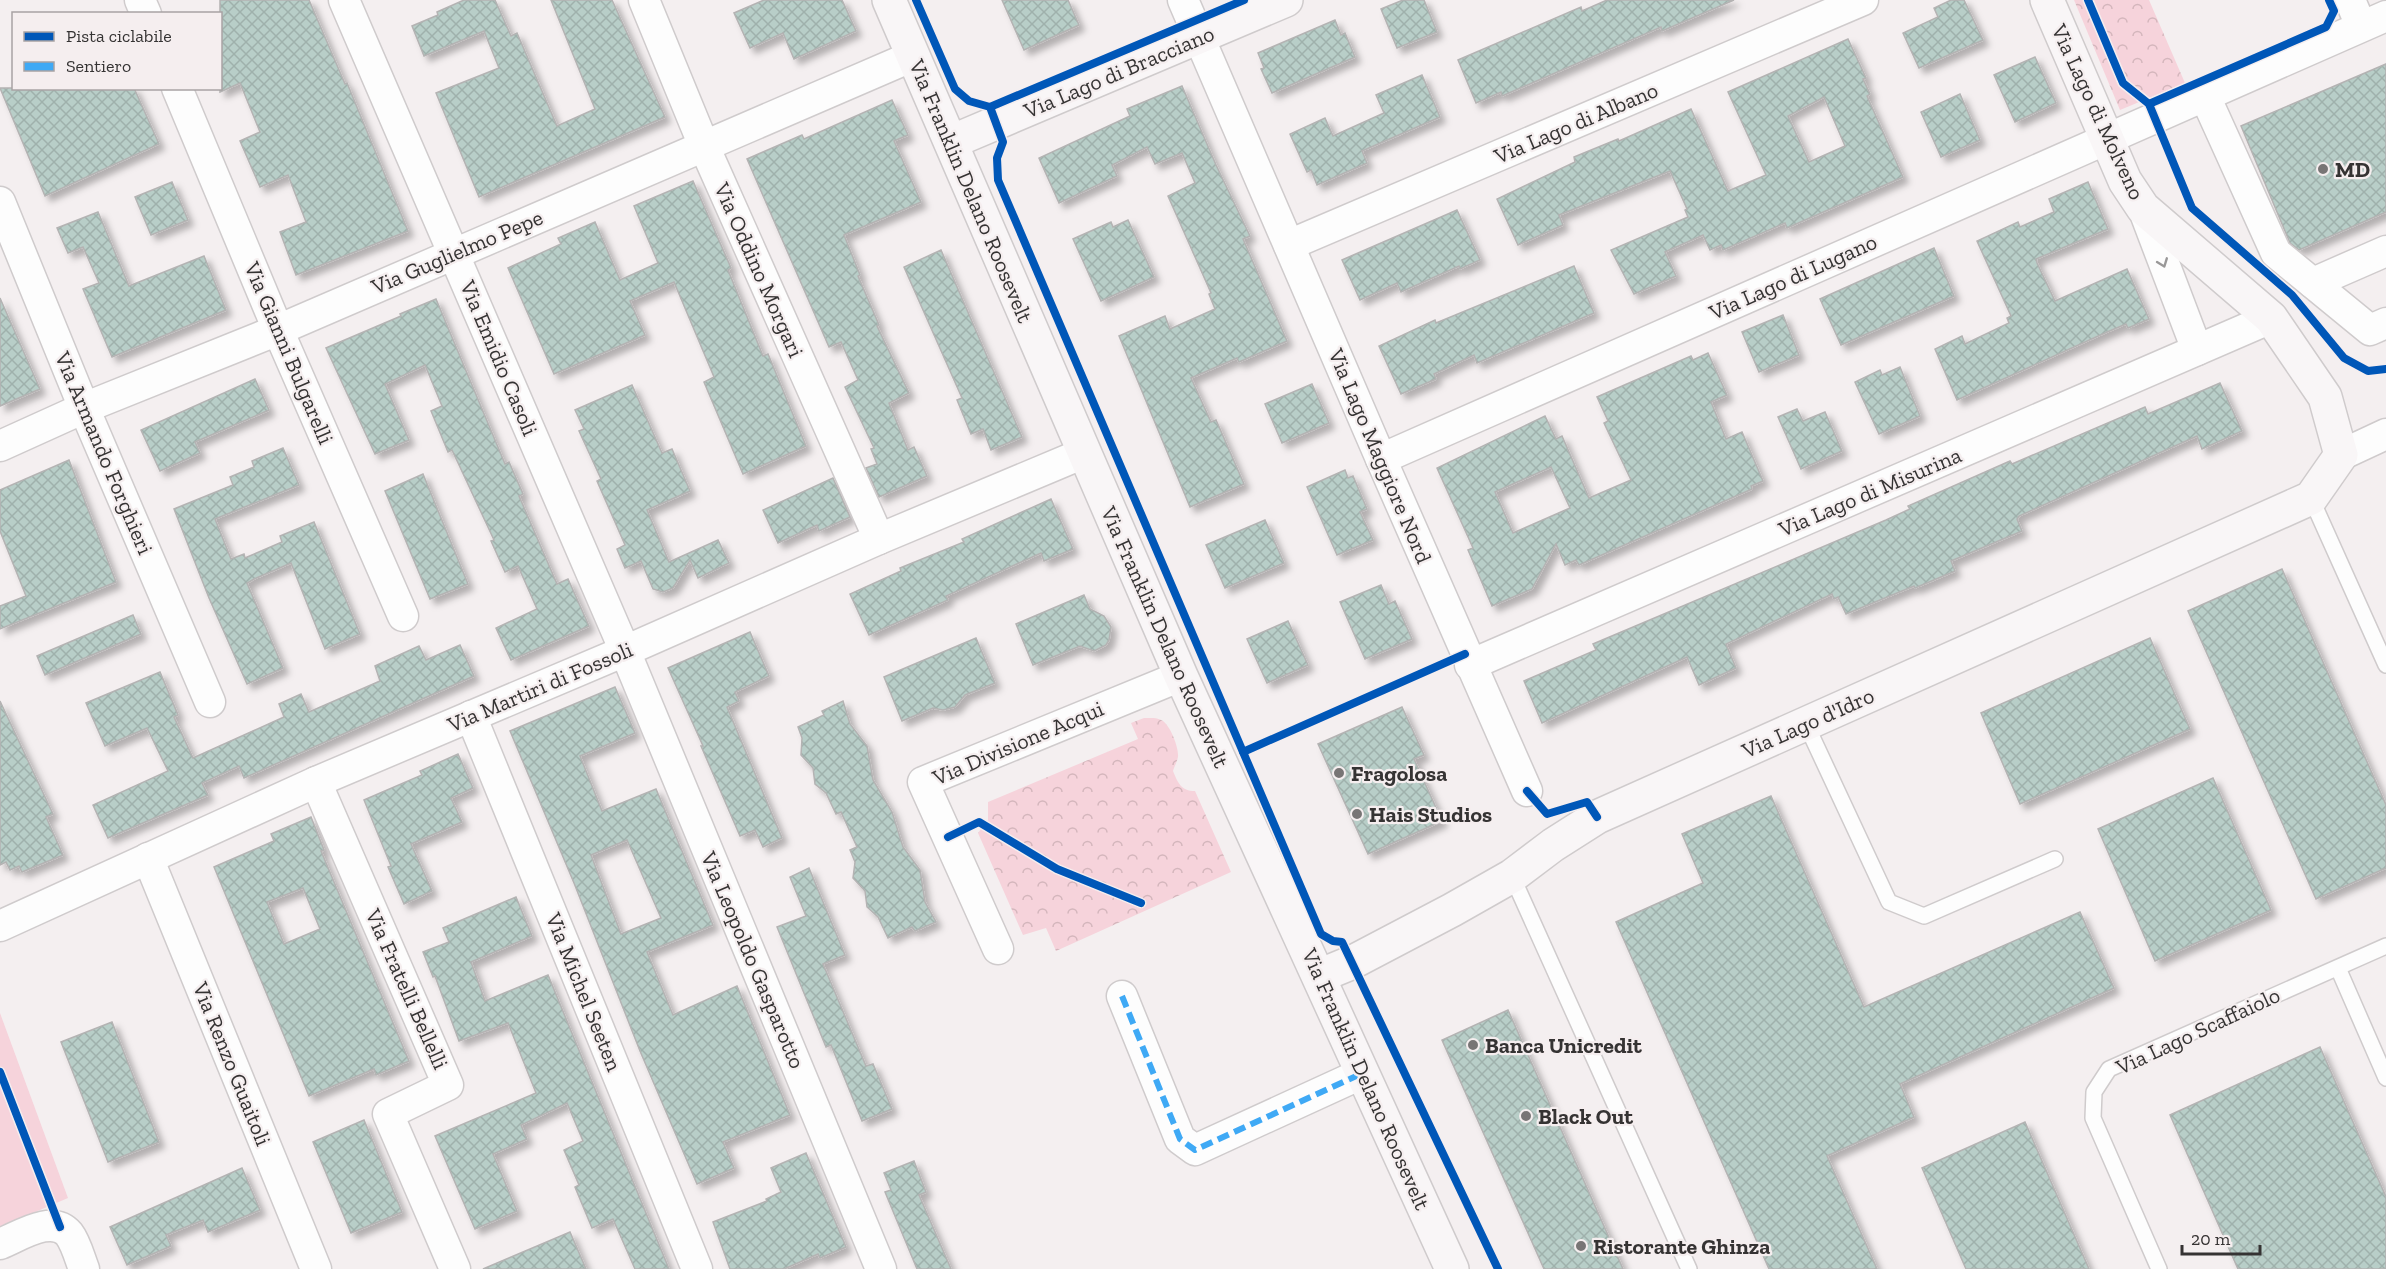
<svg xmlns="http://www.w3.org/2000/svg" width="2386" height="1269" font-family="'Zilla Slab',serif">
<defs>
<pattern id="park-crowns" width="20" height="18" patternUnits="userSpaceOnUse" patternTransform="scale(1.5)"><rect width="20" height="18" fill="#f6d3db"/><path d="M2 6a3 3 0 1 1 6 0M12 15a3 3 0 1 1 6 0" fill="none" stroke="#d4b6bc"/></pattern>
<pattern id="building-cross-hatch" width="8" height="8" patternUnits="userSpaceOnUse" patternTransform="scale(1.5)"><rect width="8" height="8" fill="#b8cec8"/><path d="M0 0l8 8M0 8l8-8" fill="none" stroke="#9fb1ac"/></pattern>
<filter id="shadow"><feDropShadow dx="5.5" dy="5.5" stdDeviation="3" flood-color="#0004"/></filter>
</defs>
<rect width="100%" height="100%" fill="#f4eff0"/>
<polygon fill="#f6d3db" points="0,1013 68,1198 0,1227"/>
<g fill="url(#park-crowns)">
<polygon points="2074,0 2149,0 2185,83 2120,110"/>
<path d="M 1144,718 C 1151,718 1157,717 1163,721 C 1171,727 1179,748 1178,757 C 1177,762 1174,767 1173,771 C 1178,783 1181,791 1195,791 L 1231,872 L 1056,951 L 1046,928 L 1023,935 L 978,833 L 988,820 L 988,802 L 1138,739 L 1131,723 Z"/>
</g>
<g fill="url(#building-cross-hatch)" stroke="#b4b3b3" stroke-width="1.5" fill-rule="evenodd" filter="url(#shadow)">
<polygon points="220,0 309,0 345,84 347,83 408,231 296,275 280,232 306,222 288,175 260,187 240,141 260,132 240,83 220,92"/>
<polygon points="464,0 495,0 511,36 517,33 557,126 595,109 551,0 612,0 665,117 479,197 436,93 499,68 484,31 424,56 412,26 438,15 437,12"/>
<polygon points="764,0 842,0 856,31 794,59 783,33 750,48 734,13"/>
<polygon points="1002,0 1068,0 1079,25 1024,50"/>
<polygon points="1403,0 1424,0 1437,32 1397,48 1381,9"/>
<polygon points="1607,0 1734,0 1662,31 1661,27 1502,96 1501,92 1476,103 1458,60 1581,7 1582,11"/>
<polygon points="1951,0 1964,0 1983,40 1919,68 1903,33 1938,17 1934,8"/>
<polygon points="1335,20 1341,35 1345,33 1355,57 1272,93 1261,69 1264,68 1258,53"/>
<path d="M 1848,39 L 1866,78 L 1863,79 L 1870,94 L 1867,96 L 1903,177 L 1787,228 L 1785,223 L 1723,250 L 1721,245 L 1710,250 L 1703,235 L 1665,252 L 1676,276 L 1634,294 L 1611,250 L 1688,217 L 1685,210 L 1687,209 L 1670,171 L 1559,215 L 1563,225 L 1518,245 L 1497,199 L 1575,162 L 1574,157 L 1618,139 L 1619,141 L 1691,109 L 1728,191 L 1766,175 L 1728,92 ZM 1824,97 L 1845,146 L 1809,162 L 1788,116 Z"/>
<polygon points="2035,57 2056,103 2015,122 1994,75"/>
<polygon points="2386,64 2386,212 2299,250 2290,243 2241,126"/>
<polygon points="1422,75 1440,117 1362,151 1367,163 1317,185 1311,170 1307,172 1290,134 1325,118 1333,136 1384,113 1376,95"/>
<polygon points="1182,86 1216,165 1250,236 1243,239 1287,341 1239,362 1237,358 1191,378 1211,422 1216,420 1244,484 1190,507 1119,336 1165,316 1170,329 1215,309 1209,294 1211,293 1168,196 1195,183 1182,153 1155,164 1147,147 1112,165 1117,176 1059,203 1039,158 1130,116 1127,109"/>
<polygon points="0,88 134,88 159,144 45,196"/>
<polygon points="1960,94 1980,140 1941,157 1921,112"/>
<polygon points="892,100 908,135 894,141 921,202 844,235 860,275 858,276 879,325 877,326 909,393 889,403 908,450 914,447 927,476 879,497 866,468 877,464 871,449 874,448 845,387 858,380 841,342 829,347 747,159 802,135 804,139"/>
<polygon points="693,181 731,268 728,270 763,356 768,354 806,446 743,474 704,382 714,377 674,282 630,301 645,335 554,374 508,268 561,244 558,238 595,222 620,280 658,263 634,206"/>
<polygon points="172,182 188,220 151,235 135,197"/>
<polygon points="2088,182 2108,229 2036,259 2037,263 2055,301 2127,269 2149,319 2128,328 2126,324 2107,332 1957,400 1935,349 1962,336 1965,344 2009,323 2007,318 2011,316 1977,241 2018,222 2020,227 2054,212 2049,199"/>
<polygon points="1457,210 1480,260 1460,269 1459,266 1401,292 1397,283 1360,300 1342,260"/>
<polygon points="98,212 129,286 204,256 226,310 112,357 83,289 99,283 83,247 68,253 57,228"/>
<polygon points="1128,220 1154,277 1101,301 1073,239 1111,222 1113,227"/>
<polygon points="1934,248 1954,296 1841,345 1820,299"/>
<polygon points="941,250 1022,437 991,450 983,429 971,434 957,400 962,398 904,267"/>
<polygon points="1574,266 1594,313 1477,363 1474,355 1434,374 1436,379 1401,394 1379,346 1435,320 1436,323"/>
<polygon points="0,298 40,389 0,406"/>
<polygon points="436,299 505,464 509,462 523,494 519,496 557,584 568,579 589,626 511,660 496,628 537,609 518,566 505,572 491,541 494,540 452,450 448,452 431,411 442,406 425,365 385,384 409,440 375,454 326,348 401,316 400,314"/>
<polygon points="1783,315 1799,355 1759,372 1742,332"/>
<path d="M 1708,353 L 1727,395 L 1711,402 L 1726,439 L 1742,432 L 1763,481 L 1751,486 L 1752,489 L 1579,565 L 1576,560 L 1565,565 L 1556,544 L 1532,589 L 1492,606 L 1468,550 L 1473,548 L 1437,468 L 1545,416 L 1556,439 L 1562,436 L 1589,498 L 1631,480 L 1604,423 L 1608,421 L 1597,397 L 1691,356 L 1693,360 ZM 1551,467 L 1570,508 L 1513,533 L 1495,492 Z"/>
<polygon points="1900,367 1920,416 1879,434 1855,382 1880,370 1882,375"/>
<polygon points="255,379 269,410 195,442 200,453 160,471 141,430"/>
<polygon points="2220,383 2242,431 2202,449 2197,436 2019,516 2017,519 2022,531 1951,561 1955,571 1915,588 1914,586 1846,614 1838,597 1834,599 1832,594 1726,644 1736,668 1699,685 1687,657 1542,723 1524,681 1596,650 1593,644 1886,520 1910,509 1908,506 2010,461 2012,464 2145,407 2148,414"/>
<polygon points="1312,384 1329,423 1282,443 1265,404"/>
<polygon points="632,385 662,453 672,449 690,491 647,510 669,562 718,540 729,563 698,578 690,560 673,588 663,592 653,589 641,561 625,568 617,549 625,545 597,481 601,479 579,431 584,429 575,410"/>
<polygon points="1797,409 1803,421 1825,412 1842,451 1801,469 1778,417"/>
<polygon points="283,448 299,485 215,519 231,559 244,554 245,558 282,542 280,536 314,522 360,634 325,649 291,563 254,579 247,583 283,668 247,684 209,598 174,509 233,485 230,477 254,467 252,461"/>
<polygon points="69,460 116,582 0,629 0,606 26,596 0,531 0,490"/>
<polygon points="1345,470 1348,478 1353,476 1367,509 1360,512 1373,540 1337,555 1307,487"/>
<polygon points="423,474 468,584 430,599 385,491"/>
<polygon points="833,478 850,517 819,531 817,525 778,543 763,510"/>
<polygon points="1051,499 1073,549 1044,561 1041,553 946,596 948,600 869,635 850,594 901,571 900,568 964,542 962,539"/>
<polygon points="1265,520 1284,563 1225,588 1206,545"/>
<polygon points="2282,569 2386,805 2386,868 2316,899 2188,611"/>
<polygon points="1381,585 1389,604 1395,601 1412,639 1365,659 1340,602"/>
<polygon points="1084,595 1090,609 1104,616 1111,627 1109,640 1106,645 1094,651 1080,646 1033,665 1016,624"/>
<polygon points="133,615 141,634 45,675 37,656"/>
<polygon points="1288,621 1308,665 1267,683 1247,639"/>
<polygon points="750,632 769,676 735,692 739,701 727,707 782,838 763,847 755,830 740,836 701,746 703,746 668,668"/>
<polygon points="976,638 995,683 965,695 955,707 943,710 933,708 902,721 884,677"/>
<polygon points="2150,638 2190,729 2020,804 1981,713"/>
<polygon points="460,645 474,676 244,778 239,766 202,783 208,795 108,838 93,805 168,771 147,728 105,746 86,703 160,672 178,715 174,717 193,758 284,717 279,704 301,694 309,712 380,681 375,666 419,646 426,660"/>
<path d="M 615,687 L 635,733 L 580,756 L 602,811 L 656,789 L 713,925 L 647,952 L 673,1015 L 737,986 L 790,1115 L 723,1142 L 734,1168 L 697,1184 L 640,1051 L 574,883 L 510,731 ZM 627,840 L 661,918 L 621,934 L 591,855 Z"/>
<polygon points="0,701 53,814 46,817 63,855 22,872 19,866 10,870 6,862 0,865"/>
<polygon points="843,701 850,724 867,746 873,780 892,812 903,847 920,870 925,902 936,922 915,931 912,927 888,938 878,917 867,907 865,891 853,878 855,862 850,850 857,847 841,812 836,814 826,793 815,784 813,768 801,755 802,738 798,727 824,715 822,711"/>
<polygon points="1402,707 1424,755 1414,759 1442,821 1368,854 1318,744"/>
<polygon points="458,754 473,788 451,798 462,822 411,844 432,891 404,904 388,867 391,866 364,800 422,775 420,771"/>
<polygon points="2213,778 2271,910 2155,961 2098,829"/>
<polygon points="1771,796 1864,1007 2080,912 2114,988 1900,1084 1914,1117 1827,1156 1877,1269 1769,1269 1616,922 1703,883 1682,834"/>
<path d="M 311,817 L 324,850 L 321,851 L 409,1061 L 376,1075 L 374,1069 L 309,1096 L 214,867 L 274,841 L 271,834 ZM 303,888 L 320,929 L 284,944 L 267,902 Z"/>
<polygon points="809,868 845,955 823,964 866,1066 873,1064 892,1109 862,1121 831,1045 826,1047 777,927 806,916 790,877"/>
<polygon points="516,897 532,936 471,962 485,1001 548,975 669,1269 635,1269 613,1219 592,1228 575,1187 579,1185 564,1150 583,1141 567,1103 521,1125 527,1139 493,1154 517,1211 475,1229 435,1136 536,1093 508,1023 459,1041 435,976 433,977 423,952 449,942 443,928"/>
<polygon points="1508,1010 1623,1269 1544,1269 1442,1040"/>
<polygon points="112,1022 159,1142 108,1162 61,1042"/>
<polygon points="2320,1047 2386,1197 2386,1269 2238,1269 2170,1115"/>
<polygon points="364,1120 402,1212 351,1233 313,1142"/>
<polygon points="2025,1122 2089,1269 1966,1269 1922,1168"/>
<polygon points="806,1153 846,1247 820,1258 818,1254 784,1269 730,1269 713,1222 767,1201 766,1199 781,1192 771,1168"/>
<polygon points="914,1161 926,1192 919,1195 951,1269 917,1269 885,1192 891,1190 884,1173"/>
<polygon points="242,1168 260,1210 208,1232 203,1220 166,1235 171,1246 127,1265 110,1227"/>
<polygon points="570,1232 586,1269 483,1269"/>
</g>
<g fill="none" stroke-linecap="round" stroke-linejoin="round">
<defs>
<g id="lane">
<polyline points="2311,498 2386,665"/>
<polyline points="1806,724 1889,902 1924,916 2055,859"/>
<polyline points="1512,876 1689,1269"/>
<polyline points="2338,968 2386,1078"/>
<polyline points="2159,1269 2093,1118 2094,1092 2109,1069 2386,946"/>
</g>
<g id="street">
<polyline points="140,0 146,14"/>
<polyline points="344,0 625,651 881,1269"/>
<polyline points="644,0 704,146 879,539"/>
<polyline points="1183,0 1381,459 1527,791"/>
<polyline points="2350,0 2361,26"/>
<polyline points="177,88 278,330 403,616"/>
<polyline points="2204,94 2276,253 2370,330 2386,323"/>
<polyline points="0,202 84,408 210,702"/>
<polyline points="2143,208 2197,350"/>
<polyline points="1289,245 1863,0"/>
<polyline points="2313,283 2386,251"/>
<polyline points="0,446 84,408 278,330 913,56"/>
<polyline points="2341,455 2386,434"/>
<polyline points="1381,459 2386,16"/>
<polyline points="1470,665 2271,318"/>
<polyline points="471,716 697,1269"/>
<polyline points="316,782 448,1085 388,1114 455,1269"/>
<polyline points="148,858 316,1269"/>
<polyline points="0,926 316,782 625,651 879,539 1084,453"/>
<polyline points="998,949 923,782 1181,676"/>
<polyline points="1122,996 1180,1139 1195,1150 1363,1073"/>
<path d="M 0,1244 C 20,1236 52,1214 69,1234 C 76,1243 80,1259 84,1269"/>
</g>
<g id="secondary">
<polyline points="889,0 1181,676 1452,1269"/>
<polyline points="951,142 1286,0"/>
<polyline points="1319,976 1353,962 1452,910 1512,876 1553,845 1597,817 2311,498 2341,455 2325,397 2271,318 2143,208 2125,181 2047,0"/>
</g>
</defs>
<use href="#lane" stroke="#cfcbcc" stroke-width="18"/>
<use href="#street" stroke="#cfcbcc" stroke-width="33"/>
<use href="#secondary" stroke="#cfcbcc" stroke-width="36"/>
<use href="#lane" stroke="#fdfdfd" stroke-width="15"/>
<use href="#street" stroke="#fdfdfd" stroke-width="30"/>
<use href="#secondary" stroke="#f9f6f7" stroke-width="33"/>
<polyline stroke="#3fa9f5" stroke-width="6" stroke-dasharray="12 6" stroke-linecap="butt" points="1122,996 1180,1139 1195,1150 1363,1073"/>
<defs>
<g id="cycleway">
<polyline points="916,0 955,89 969,101 990,107 1003,142 997,158 998,180 1321,934 1333,941 1342,942 1498,1269"/>
<polyline points="2088,0 2123,83 2149,104 2192,208 2292,295 2344,358 2368,371 2386,369"/>
<polyline points="2149,104 2326,27 2334,11 2329,0"/>
<polyline points="990,107 1244,0"/>
<polyline points="1243,752 1465,654"/>
<polyline points="1527,791 1547,814 1587,802 1597,817"/>
<polyline points="948,837 979,822 1057,869 1141,903"/>
<polyline points="0,1072 60,1227"/>
</g>
</defs>
<use href="#cycleway" stroke="#f5eeef" stroke-width="11"/>
<use href="#cycleway" stroke="#0057b8" stroke-width="8"/>
</g>
<defs><path id="oneway-chevron" d="M-2-3.5L2.5 0L-2 3.5" fill="none" stroke-width="1.6" stroke-linecap="round" stroke-linejoin="round" transform="scale(1.5)"/></defs>
<use stroke="#999898" href="#oneway-chevron" transform="translate(2163 263) rotate(69)"/>
<g fill="#787575" stroke="#f5eeef" stroke-width="2">
<circle cx="2323" cy="169" r="6"/>
<circle cx="1339" cy="773" r="6"/>
<circle cx="1357" cy="814" r="6"/>
<circle cx="1473" cy="1045" r="6"/>
<circle cx="1526" cy="1116" r="6"/>
<circle cx="1581" cy="1246" r="6"/>
</g>
<g text-anchor="middle" dominant-baseline="central" stroke-width="4.5" stroke-linejoin="round" paint-order="stroke">
<g font-size="22" fill="#353333" stroke="#f5eeef">
<text transform="translate(1119 72) rotate(-23)">Via Lago di Bracciano</text>
<text transform="translate(2098 112) rotate(65)">Via Lago di Molveno</text>
<text transform="translate(1576 123) rotate(-23)">Via Lago di Albano</text>
<text transform="translate(971 191) rotate(67)">Via Franklin Delano Roosevelt</text>
<text transform="translate(457 252) rotate(-23)">Via Guglielmo Pepe</text>
<text transform="translate(759 270) rotate(66)">Via Oddino Morgari</text>
<text transform="translate(1793 277) rotate(-24)">Via Lago di Lugano</text>
<text transform="translate(289 353) rotate(67)">Via Gianni Bulgarelli</text>
<text transform="translate(499 358) rotate(67)">Via Emidio Casoli</text>
<text transform="translate(104 453) rotate(67)">Via Armando Forghieri</text>
<text transform="translate(1380 456) rotate(67)">Via Lago Maggiore Nord</text>
<text transform="translate(1870 492) rotate(-23)">Via Lago di Misurina</text>
<text transform="translate(1165 637) rotate(66)">Via Franklin Delano Roosevelt</text>
<text transform="translate(540 687) rotate(-23)">Via Martiri di Fossoli</text>
<text transform="translate(1808 723) rotate(-24)">Via Lago d'Idro</text>
<text transform="translate(1018 743) rotate(-23)">Via Divisione Acqui</text>
<text transform="translate(753 960) rotate(67)">Via Leopoldo Gasparotto</text>
<text transform="translate(407 989) rotate(66)">Via Fratelli Bellelli</text>
<text transform="translate(584 992) rotate(68)">Via Michel Seeten</text>
<text transform="translate(2198 1031) rotate(-25)">Via Lago Scaffaiolo</text>
<text transform="translate(232 1064) rotate(68)">Via Renzo Guaitoli</text>
<text transform="translate(1366 1079) rotate(66)">Via Franklin Delano Roosevelt</text>
</g>
<g font-size="22" font-weight="bold" fill="#353333" stroke="#f5eeef" text-anchor="start">
<text x="2335" y="169">MD</text>
<text x="1351" y="773">Fragolosa</text>
<text x="1369" y="814">Hais Studios</text>
<text x="1485" y="1045">Banca Unicredit</text>
<text x="1538" y="1116">Black Out</text>
<text x="1593" y="1246">Ristorante Ghinza</text>
</g>
</g>
<rect x="12" y="12" width="210" height="78" fill="#f5eeef" stroke="#a8a3a4" stroke-width="1.5"/>
<rect x="24" y="32" width="30" height="9" fill="#0057b8" stroke="#a8a3a4" stroke-width="1.5"/>
<text x="66" y="42" font-size="18" fill="#353333">Pista ciclabile</text>
<rect x="24" y="62" width="30" height="9" fill="#3fa9f5" stroke="#a8a3a4" stroke-width="1.5"/>
<text x="66" y="72" font-size="18" fill="#353333">Sentiero</text>
<path d="M2182 1245v9h78v-9" fill="none" stroke="#353333" stroke-width="3"/>
<text x="2191" y="1245" font-size="18" fill="#353333" stroke="#f5eeef" stroke-width="4.5" paint-order="stroke">20 m</text>
</svg>
